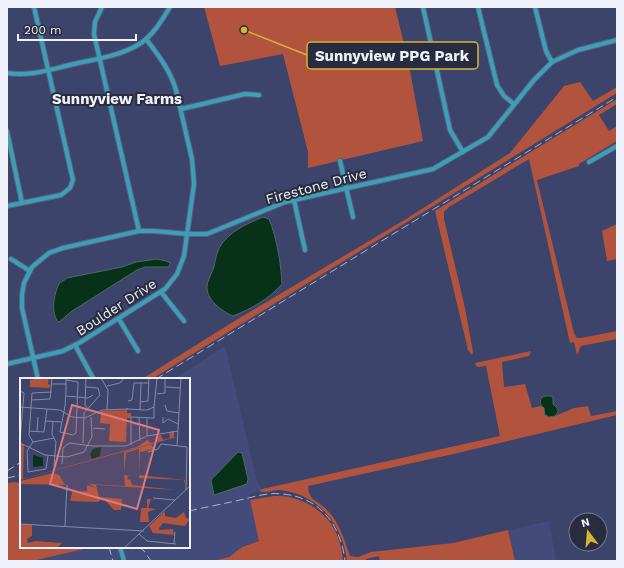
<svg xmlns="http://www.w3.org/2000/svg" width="624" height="568" font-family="'Work Sans',sans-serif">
<rect width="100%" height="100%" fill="#3c446b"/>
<g fill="#424b79">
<polygon points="225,346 257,481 262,489 259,491 249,495 259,541 242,547 229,557 212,561 32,561 93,547 189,547 189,379 174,379"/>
<polygon points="549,521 556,561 515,561 508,530"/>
</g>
<g fill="#b2533d">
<polygon points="204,7 395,7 408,60 423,141 308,168 308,152 283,54 220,66"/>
<polygon points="580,82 593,101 617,87 617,93 152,379 142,379 228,325 406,219 510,153 564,86"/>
<polygon points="617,99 617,104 599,115 609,131 617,126 617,141 579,164 579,166 537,180 574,333 577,338 581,338 617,331 617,339 581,346 577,355 574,342 570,343 529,159 449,207 444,212 444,219 465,308 473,352 472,355 468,350 435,211"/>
<polygon points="617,224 617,259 607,261 602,231"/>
<path d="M 531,351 L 529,356 L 502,362 L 504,387 L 525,384 L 532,408 L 541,406 L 544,408 L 544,412 L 549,417 L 555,416 L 574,408 L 588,406 L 591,416 L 617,411 L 617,415 L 458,453 L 308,486 C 309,501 317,500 326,509 C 339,521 344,539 350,556 L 358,557 L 371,552 L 453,543 L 508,530 L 515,561 L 380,561 L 379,556 L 366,559 L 366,561 L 347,561 C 343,525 318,494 280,490 C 273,490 266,494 259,491 L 262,489 L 500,436 L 486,366 L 477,367 L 475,363 Z"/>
<polygon points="14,482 21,483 21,547 93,547 32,561 7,561 7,483"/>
<path d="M 274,496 C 280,496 287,496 293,498 C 324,507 341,529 343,561 L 212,561 L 229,557 L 242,547 L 259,541 L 250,500 Z"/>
</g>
<g fill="#08311a" stroke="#4d6b5e">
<path d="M 263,217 L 269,219 C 277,238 281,264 282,284 C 269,299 251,309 233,316 C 222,311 207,301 207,287 C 207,281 212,273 214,267 C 216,257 217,249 224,241 C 234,229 249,223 263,217 Z"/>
<path d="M 157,259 L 166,261 L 170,263 L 169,267 L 145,267 L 137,270 L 72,311 L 59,322 C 50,314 54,294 59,284 C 61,282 65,280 67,278 L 122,267 L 136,262 Z"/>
<path d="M 545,396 L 551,396 L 553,397 L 553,404 L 558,409 L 558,412 L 555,416 L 549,417 L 545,415 L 544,408 C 540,405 540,403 541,398 Z"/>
<polygon points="238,452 242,453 248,479 247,484 214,495 211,480"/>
</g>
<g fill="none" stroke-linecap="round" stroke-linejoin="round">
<defs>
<g id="minor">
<polyline points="102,7 95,22 94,34 139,231"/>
<polyline points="423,7 450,130 463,152"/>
<polyline points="478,7 497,85 504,96 514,104"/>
<polyline points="535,7 546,51 552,62"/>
<path d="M 7,73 C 29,77 52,69 74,64 C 96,59 121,56 141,43 C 154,34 162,20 170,7"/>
<polyline points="181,109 245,94 259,95"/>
<polyline points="7,131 22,203"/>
<polyline points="340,161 353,217"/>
<polyline points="589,162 617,146"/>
<polyline points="294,200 305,250"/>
<polyline points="7,206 61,195 70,188 73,180 34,7"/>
<polyline points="11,259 30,271"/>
<polyline points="161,292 184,321"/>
<polyline points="119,319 138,351"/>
<polyline points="75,345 93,378"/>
<path d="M 7,364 L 63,351 L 79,343 L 165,289 L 177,274 L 184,256 L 194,184 L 192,159 L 176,90 C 170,70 159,56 146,39"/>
<polyline points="38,379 22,308 22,295 24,283 32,267 49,253 63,248 139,231 154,231 188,234 207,234 285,202 433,169 488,137 534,80 552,62 578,50 617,40"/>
<polyline points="120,547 124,561"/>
</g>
</defs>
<use href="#minor" stroke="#596082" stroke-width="6"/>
<use href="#minor" stroke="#3ba0b5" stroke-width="4"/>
<g stroke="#aeb3c6" stroke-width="1" stroke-dasharray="8 4" stroke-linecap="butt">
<polyline points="156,379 617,97"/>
<polyline points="7,471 21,462"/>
<polyline points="7,478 21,475"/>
<path d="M 189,511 C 206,507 223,504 240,500 C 253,497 268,492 282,494 C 320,497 341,525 345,561"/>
<polyline points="109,547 113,561"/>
<polyline points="139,547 144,551 151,561"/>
</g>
</g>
<g text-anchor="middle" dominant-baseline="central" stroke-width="4" stroke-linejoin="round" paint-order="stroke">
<g font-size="14" fill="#eff2fb" stroke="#282c3e">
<text transform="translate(316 186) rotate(-15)">Firestone Drive</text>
<text transform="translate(116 307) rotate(-33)">Boulder Drive</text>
</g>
<g font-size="15" font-weight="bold" fill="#eff2fb" stroke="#282c3e">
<text x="117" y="99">Sunnyview Farms</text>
</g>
</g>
<g transform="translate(20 378)">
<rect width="170" height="170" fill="#3c446b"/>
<path d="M 19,0 L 29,0 L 28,6 L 31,7 L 29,10 L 10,9 L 10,2 ZM 107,32 L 107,35 L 111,35 L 111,40 L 107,40 L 106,64 L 89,63 L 90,46 L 80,45 L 81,33 ZM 154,53 L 154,59 L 157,59 L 0,102 L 0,65 L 4,66 L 3,101 L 117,69 L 127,62 L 131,65 L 137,64 L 138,58 L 141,57 L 143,62 L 150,60 L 149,54 ZM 136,65 L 131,67 L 135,71 L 120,74 L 119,97 L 165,102 L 165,107 L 164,102 L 119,100 L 119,71 L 106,75 L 104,95 L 104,74 ZM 33,95 L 39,97 L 45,107 L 0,106 L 0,103 ZM 104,97 L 112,98 L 108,98 L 107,101 L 110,102 L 112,107 L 156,112 L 76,107 L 79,119 L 102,121 L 101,132 L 94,132 L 83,120 L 78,124 L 50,123 L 52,114 L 67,113 L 67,107 L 76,110 L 69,106 L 105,108 ZM 127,121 L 131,121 L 128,130 L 136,131 L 128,134 L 129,144 L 120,144 L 121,130 L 127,130 ZM 145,133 L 145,138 L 156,140 L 164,134 L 166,140 L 170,141 L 165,148 L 143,145 L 139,150 L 139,152 L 153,151 L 154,157 L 133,155 L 129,148 ZM 0,146 L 12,147 L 12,158 L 7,161 L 8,165 L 15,163 L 42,165 L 37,170 L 0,170 Z" fill="#b2533d"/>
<path d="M 81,69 L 80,78 L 72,81 L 70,76 L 73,71 ZM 13,77 L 23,80 L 23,88 L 13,89 Z" fill="#08311a"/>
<path fill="none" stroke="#848aa5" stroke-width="1" d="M 66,0 L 65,27 L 68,31M 81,0 L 88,12 L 87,32M 46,2 L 58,4 L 56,55 L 53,57 L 40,54 L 45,28 L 46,12 L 46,0M 32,6 L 46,6M 87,8 L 100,5 L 104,0M 146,9 L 160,10M 0,13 L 4,15 L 0,63M 137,16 L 145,15 L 145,0M 46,18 L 68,20 L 73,17M 12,22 L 30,21 L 32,0M 108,23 L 112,22 L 114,5 L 129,5M 120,24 L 128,23 L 129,0M 145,27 L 147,33 L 159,35M 0,29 L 40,32 L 52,39 L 65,40 L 82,32 L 108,31M 106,31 L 127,32 L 134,29 L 137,0M 120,32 L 121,5M 143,39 L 143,45 L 148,41 L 158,46M 119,40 L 120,63M 25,43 L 41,44M 33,43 L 32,56 L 36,64 L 34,88M 73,50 L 85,51M 9,53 L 24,54 L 27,31M 17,54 L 18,39M 127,58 L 127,40M 13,64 L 9,57 L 12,15 L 32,14M 0,65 L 25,77 L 47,79 L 64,74 L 72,59 L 71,39M 63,65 L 64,35 L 80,17 L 78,10 L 66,9M 111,67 L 111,39 L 134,40 L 134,29M 157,68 L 161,0M 128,74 L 138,71 L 141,66 L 167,69 L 166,112M 28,78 L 26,91 L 8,94 L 7,73 L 13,64 L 34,60M 42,86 L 43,70 L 49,65 L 72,68 L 106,68 L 127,58 L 158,53M 133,120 L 155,122M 0,146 L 124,153M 45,149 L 47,107M 119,156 L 127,163 L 156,166M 154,166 L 155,154M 104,170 L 170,108"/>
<path fill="#e0797c" fill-opacity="0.15" stroke="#e0797c" stroke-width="2" d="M 52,27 L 139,52 L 117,131 L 30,106 Z"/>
<rect width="170" height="170" fill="none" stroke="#eff2fb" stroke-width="2"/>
</g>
<path fill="none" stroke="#d5b534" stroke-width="1.5" d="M244 30L307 55"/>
<circle fill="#d5b534" stroke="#282c3e" stroke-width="1.5" cx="244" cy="30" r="4"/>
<rect fill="#282c3e" stroke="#d5b534" stroke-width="1.5" x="307" y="42" width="171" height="27" rx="4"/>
<g font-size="15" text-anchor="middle" font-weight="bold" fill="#eff2fb">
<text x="392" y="61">Sunnyview PPG Park</text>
</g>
<rect width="624" height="568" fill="none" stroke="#eff2fb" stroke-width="16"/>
<g transform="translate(588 532) rotate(344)"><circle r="19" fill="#282c3e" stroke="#787b8a"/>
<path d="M0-3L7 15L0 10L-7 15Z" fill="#d5b534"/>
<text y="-6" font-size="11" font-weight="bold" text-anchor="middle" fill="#eff2fb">N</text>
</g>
<path d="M18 34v6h118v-6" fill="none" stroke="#eff2fb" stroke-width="2"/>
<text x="24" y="34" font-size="12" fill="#eff2fb" stroke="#282c3e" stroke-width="3" paint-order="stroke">200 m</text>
</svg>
